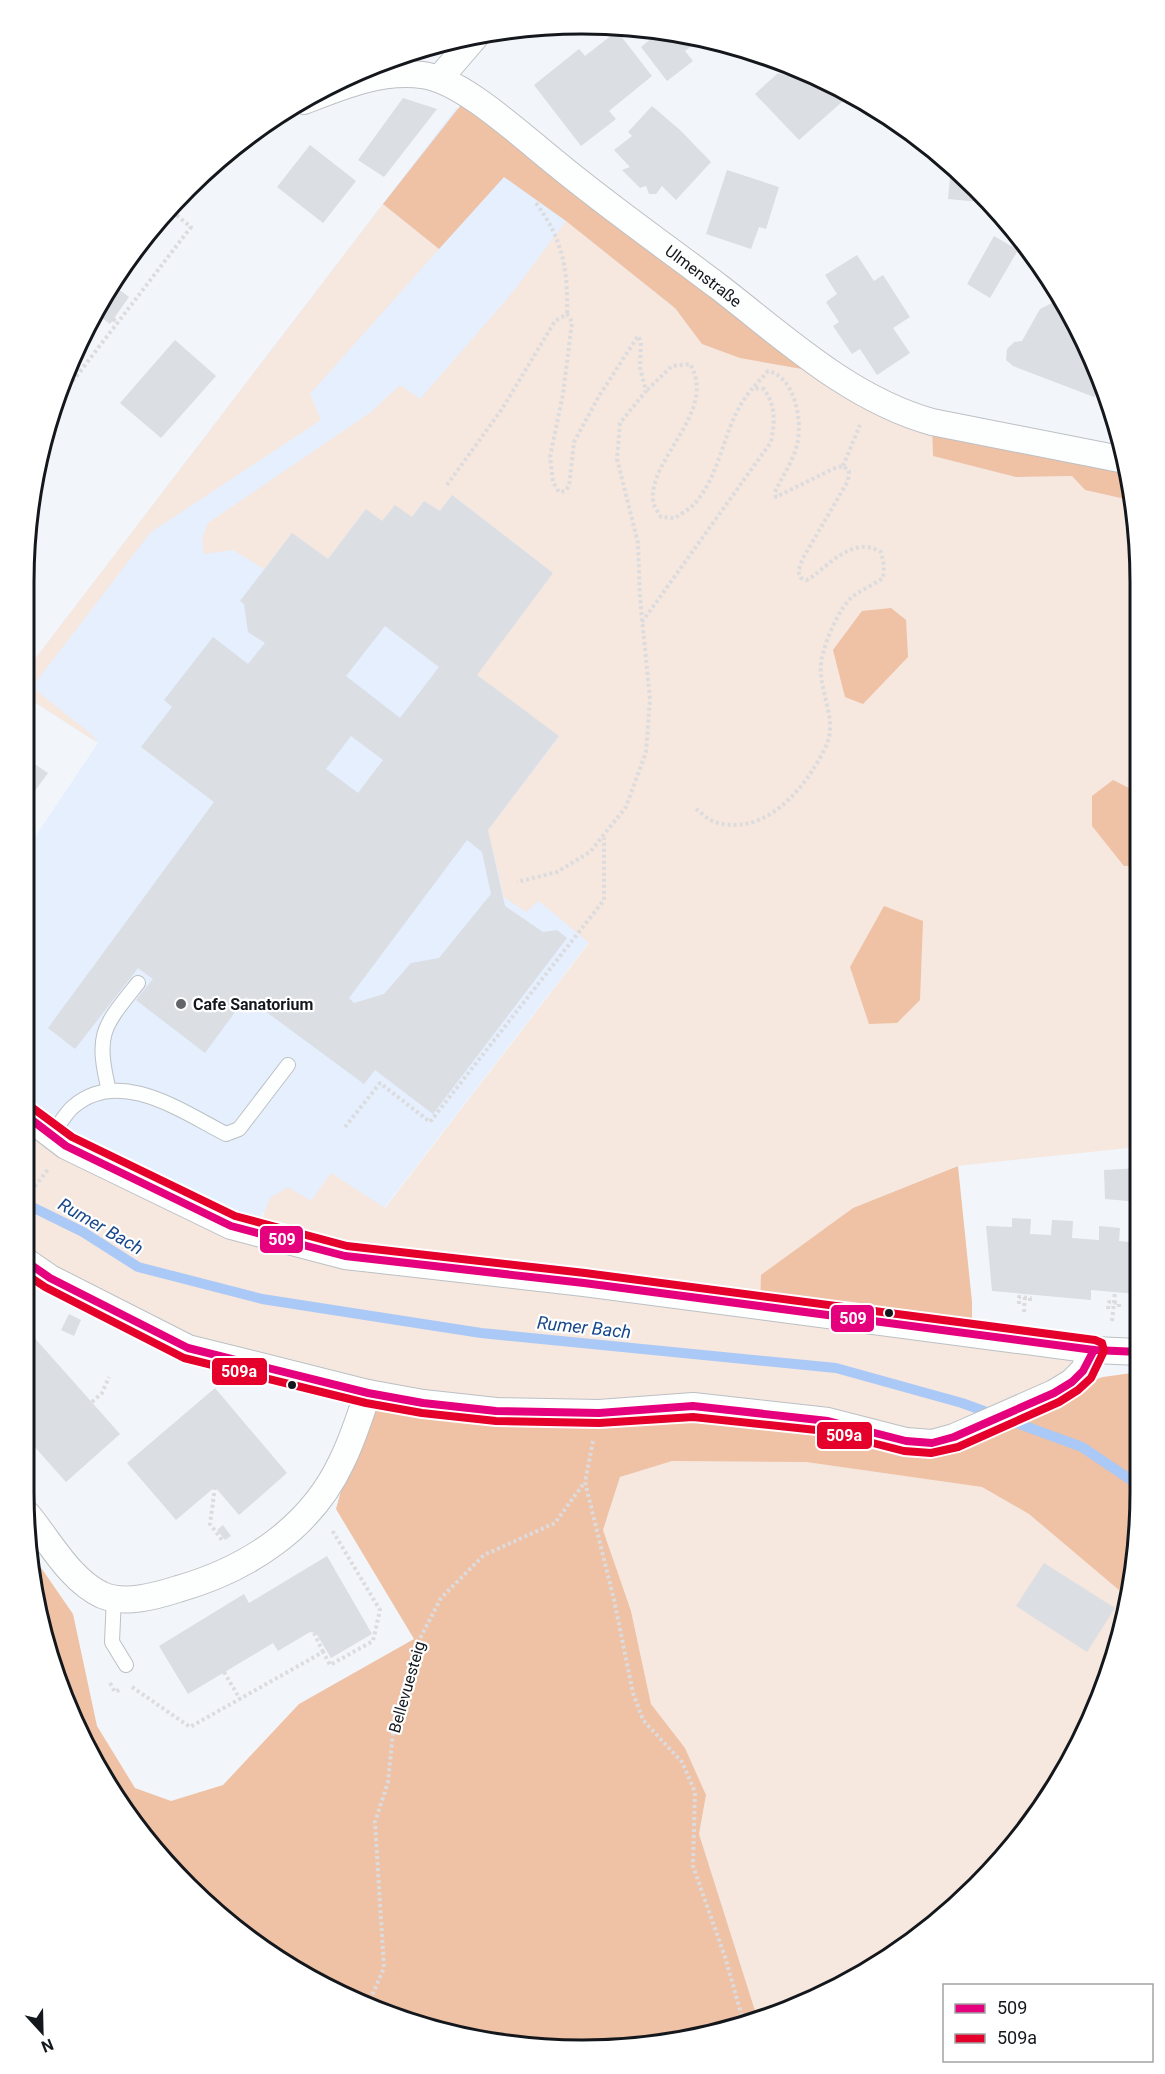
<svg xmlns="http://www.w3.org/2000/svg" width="1165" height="2074" font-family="Roboto,sans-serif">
<rect width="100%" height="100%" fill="#f2f6fa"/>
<polygon fill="#e5effd" points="456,108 717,286 581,934 589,942 384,1208 311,1201 262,1213 257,1233 24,1114 25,852 98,743 25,696 25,672"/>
<g fill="#f6e7df">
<polygon points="383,204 439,249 310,394 321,420 151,532 32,687 91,734 98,743 25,696 25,672"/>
<polygon points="566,221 675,308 702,344 811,357 932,422 934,456 1016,477 1072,476 1085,490 1134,501 1138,1147 957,1166 853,1208 761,1276 760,1306 1094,1350 1083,1371 954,1437 496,1411 216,1357 24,1260 24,1114 257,1232 270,1198 288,1187 311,1201 331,1173 385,1208 589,943 539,901 526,912 504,897 488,830 559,737 477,675 553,573 452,495 440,511 424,501 412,517 382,521 366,509 328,559 292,534 264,569 233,550 204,554 202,539 208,523 371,412 400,385 420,399 513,292"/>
<polygon points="671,1461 806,1462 982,1487 1029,1514 1126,1596 1111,1671 1066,1771 950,1912 796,2008 757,2017 699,1834 706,1795 685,1748 651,1704 631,1611 603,1530 620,1477"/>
</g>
<g fill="#efc1a5">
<polygon points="468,96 811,357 802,369 740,358 702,344 675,308 566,221 504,177 439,249 383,204"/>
<polygon points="932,422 1125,460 1134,501 1085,490 1072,476 1016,477 933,456"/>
<polygon points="891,608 906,620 908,657 863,704 845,697 833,650 862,611"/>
<polygon points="1113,780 1137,792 1138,865 1124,866 1092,826 1092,796"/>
<polygon points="884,906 923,921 920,1000 897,1023 869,1024 850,967"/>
<polygon points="958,1166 972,1302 972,1334 760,1306 761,1275 853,1208"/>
<polygon points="1139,1372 1140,1528 1126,1596 1029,1514 982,1487 806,1462 672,1461 620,1477 603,1530 631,1611 651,1704 685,1748 706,1795 699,1834 757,2017 619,2049 438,2031 272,1956 139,1831 54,1671 35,1559 73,1614 97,1726 135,1788 171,1801 223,1785 299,1704 414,1639 336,1509 368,1393 423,1403 693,1406 906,1441 1103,1377"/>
</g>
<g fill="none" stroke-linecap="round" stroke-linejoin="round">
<polyline stroke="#abc9f6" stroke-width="10" points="24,1203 83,1232 138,1267 262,1299 481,1333 836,1368 962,1403 1082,1447 1140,1486"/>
</g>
<g fill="#dbdee3" fill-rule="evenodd">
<polygon points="662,30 700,39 685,51 693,61 667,81 641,47"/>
<polygon points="617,31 652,76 609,111 616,119 581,146 534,85 579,49 585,56"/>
<polygon points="796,69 851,94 799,140 755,94 778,73 788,76"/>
<polygon points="403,98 437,109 384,177 358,160"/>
<polygon points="652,106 680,130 711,162 676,200 662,186 656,194 649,194 646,186 640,188 622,170 630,167 614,150 632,136 628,132"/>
<polygon points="310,145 356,181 323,223 277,187"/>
<polygon points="951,167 977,187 990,203 948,199"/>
<polygon points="727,170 779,187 766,229 759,227 751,249 706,234"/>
<polygon points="994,236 1018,250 990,298 967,284"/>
<polygon points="857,255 874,281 883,275 910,317 893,328 910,353 877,375 860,349 852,354 833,326 839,322 826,302 837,294 825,275"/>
<polygon points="131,258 136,261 117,288 129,297 110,324 98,315 90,324 99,303"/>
<polygon points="1056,301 1061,301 1102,383 1094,397 1013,366 1006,360 1007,349 1014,342 1022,341 1040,309"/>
<polygon points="175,340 216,376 161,438 120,403"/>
<path d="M 452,495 L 553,573 L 477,675 L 559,736 L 488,830 L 505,906 L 543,932 L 557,930 L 567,938 L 433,1114 L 375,1070 L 364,1084 L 246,997 L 205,1053 L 136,1000 L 153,979 L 138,968 L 75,1049 L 48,1028 L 214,802 L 141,747 L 172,707 L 164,700 L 213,637 L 248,664 L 265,643 L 248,632 L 244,604 L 240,601 L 292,533 L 328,559 L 366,509 L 382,521 L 395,505 L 412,517 L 424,501 L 440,511 ZM 385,626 L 439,667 L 400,718 L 346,676 ZM 351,736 L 383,760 L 358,793 L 326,769 ZM 467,840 L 482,852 L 491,894 L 439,958 L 411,963 L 384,994 L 354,1003 L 349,998 Z"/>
<polygon points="25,740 29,742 34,751 30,761 48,773 25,804"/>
<polygon points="1139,1168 1139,1202 1105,1199 1104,1170"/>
<polygon points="1012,1218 1031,1219 1030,1234 1051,1235 1052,1220 1073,1221 1072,1238 1099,1240 1099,1226 1120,1228 1119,1241 1139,1243 1139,1304 1137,1304 1137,1294 1091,1290 1091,1300 992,1291 986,1226 1012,1227"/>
<polygon points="69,1314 81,1320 74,1336 61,1330"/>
<polygon points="24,1326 120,1434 66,1482 24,1435"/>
<polygon points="215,1388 287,1473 239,1515 215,1487 176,1520 127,1463"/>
<polygon points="223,1525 231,1536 225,1540 217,1530"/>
<polygon points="327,1556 372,1634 331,1658 316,1633 310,1632 278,1651 273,1643 188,1694 159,1646 244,1594 249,1603"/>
<polygon points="1044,1563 1115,1608 1087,1652 1016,1606"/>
</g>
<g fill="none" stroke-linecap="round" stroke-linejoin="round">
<defs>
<g id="lane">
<path d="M 109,1091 C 95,1033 103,1027 138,983"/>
<path d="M 52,1135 C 59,1126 65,1113 74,1106 C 120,1067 183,1112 226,1134 L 239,1129 L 288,1065"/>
<polyline points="114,1597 112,1642 126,1665"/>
</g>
<g id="street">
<polyline points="439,79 475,37"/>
<path id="s1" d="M 304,101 C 342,86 380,70 422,75 C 462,79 524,138 557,164 C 609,207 665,246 719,287 C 785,338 850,399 932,422 L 1125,460"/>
<polyline points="24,1114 66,1146 231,1226 345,1256 584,1283 1094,1350 1139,1352"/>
<polyline points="24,1260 50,1278 188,1348 368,1393 423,1403 496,1411 599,1413 693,1406 828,1421 906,1441 932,1443 954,1437 1054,1393 1072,1382 1083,1371 1094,1350"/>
<path d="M 28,1515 C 50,1542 70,1580 102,1595 C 125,1605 156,1596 178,1589 C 248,1569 311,1528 342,1461 C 353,1439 360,1415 368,1393"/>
</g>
</defs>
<use href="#lane" stroke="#bcc0c4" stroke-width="16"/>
<use href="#street" stroke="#bcc0c4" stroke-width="28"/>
<g stroke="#dcdcde" stroke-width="4" stroke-dasharray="3 3" stroke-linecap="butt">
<path d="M 536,203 C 563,240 568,269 567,314"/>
<polyline points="113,319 118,323"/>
<polyline points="68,379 72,382 191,227 169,209"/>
<polyline points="843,466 860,425"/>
<polyline points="447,485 502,409 555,321 567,314 572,322 563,394 550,457 553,482 559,492 565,491 569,486 574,442 599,396 638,336 641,342 640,368 646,391 620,423 617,459 638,543 640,598 650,699 646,752 626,807 590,852 557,872 517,882"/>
<path d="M 642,622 L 771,442 C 775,421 776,407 764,389 L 753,388 C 724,419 724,467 697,501 C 692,508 682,513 675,518 L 661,517 C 658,512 653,506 653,500 C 649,458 718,411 690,364 L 672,366 L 646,391"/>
<path d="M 696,809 C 702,813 708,820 715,822 C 757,835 791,803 812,771 C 819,760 830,743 830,730 C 831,703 815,680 823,653 C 828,636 838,610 852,597 C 861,590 873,585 883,578 L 884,566 L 881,552 C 854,536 832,562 812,577 L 807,580 L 801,578 L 798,571 L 803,558 L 848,481 L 849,471 L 843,466 L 835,468 L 776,497 L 775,492 C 782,477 793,461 797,445 C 803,421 795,377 768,371 L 753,388"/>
<polyline points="345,1127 380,1083 430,1122 604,900 604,838"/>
<polyline points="24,1201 49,1168"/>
<polyline points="1019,1304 1019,1297 1030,1298 1030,1304"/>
<polyline points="1108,1309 1109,1302 1119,1303 1119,1309"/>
<polyline points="1024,1312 1025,1294"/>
<polyline points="1112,1321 1115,1292"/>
<polyline points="92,1402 102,1393 109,1377"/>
<polyline points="593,1441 585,1482 614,1600 633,1693 643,1720 682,1762 695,1792 693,1866 725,1957 743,2020"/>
<polyline points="215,1487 210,1524 222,1540"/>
<polyline points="314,1633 323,1652"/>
<polyline points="224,1672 240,1699"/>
<polyline points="110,1683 115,1692 121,1689"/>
<polyline points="132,1687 190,1727 323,1652 330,1665 373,1641 380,1610 332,1530"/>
<polyline points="370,2000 384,1968 375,1822 388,1782 394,1723 414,1650 441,1598 484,1555 555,1523 584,1483"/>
</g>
<use href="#lane" stroke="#fdfefe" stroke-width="14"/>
<use href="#street" stroke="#fdfefe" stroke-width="26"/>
<defs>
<g id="bus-1">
<polyline points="24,1114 66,1146 231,1226 345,1256 584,1283 1094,1350 1139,1352"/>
<polyline points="24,1260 50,1278 188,1348 368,1393 423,1403 496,1411 599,1413 693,1406 828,1421 906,1441 932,1443 954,1437 1054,1393 1072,1382 1083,1371 1094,1350"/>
</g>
<polyline id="bus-2" points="24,1273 45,1287 184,1358 366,1403 422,1413 496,1421 599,1423 693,1417 826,1431 904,1451 931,1453 958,1447 1059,1402 1078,1390 1091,1378 1104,1351 1102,1343 1095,1340 585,1273 347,1246 235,1216 72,1137 30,1106"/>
</defs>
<use href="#bus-1" stroke="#fff" stroke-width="12"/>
<use href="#bus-2" stroke="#fff" stroke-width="12"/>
<use href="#bus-1" stroke="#e5007d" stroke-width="8"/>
<use href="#bus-2" stroke="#e4002b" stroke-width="8"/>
</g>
<circle fill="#62666a" stroke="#fff" stroke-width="2" cx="181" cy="1004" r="6"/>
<g fill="#14181d" stroke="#fff" stroke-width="2">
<circle cx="889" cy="1313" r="5"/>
<circle cx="292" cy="1385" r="5"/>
</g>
<g text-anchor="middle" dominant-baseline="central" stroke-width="4.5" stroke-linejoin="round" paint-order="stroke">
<g font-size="16" fill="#14181d" stroke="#fff">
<text stroke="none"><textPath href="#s1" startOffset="470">Ulmenstraße</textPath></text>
<text transform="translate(407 1687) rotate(-74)">Bellevuesteig</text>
</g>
<g font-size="16" font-weight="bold" fill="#14181d" stroke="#fff" text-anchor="start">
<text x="193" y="1004">Cafe Sanatorium</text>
</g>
<g font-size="18" font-style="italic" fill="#18488c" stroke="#fff">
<text transform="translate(101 1226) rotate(30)">Rumer Bach</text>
<text transform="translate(584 1327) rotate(6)">Rumer Bach</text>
</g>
</g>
<path d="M0 0H1165V2074H0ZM582 34H582A548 548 0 0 1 1130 582V1492A548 548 0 0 1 582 2040H582A548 548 0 0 1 34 1492V582A548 548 0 0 1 582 34Z" fill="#fff" fill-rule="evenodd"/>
<path fill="none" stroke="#14181d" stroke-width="3" d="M582 34H582A548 548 0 0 1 1130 582V1492A548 548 0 0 1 582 2040H582A548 548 0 0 1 34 1492V582A548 548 0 0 1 582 34Z"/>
<g stroke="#fff" stroke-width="2">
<rect x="259" y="1225" width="45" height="29" rx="6" fill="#e5007d"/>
<rect x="830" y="1304" width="45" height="29" rx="6" fill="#e5007d"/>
<rect x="211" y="1357" width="57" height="29" rx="6" fill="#e4002b"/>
<rect x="816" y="1421" width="57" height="29" rx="6" fill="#e4002b"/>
</g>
<g font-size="16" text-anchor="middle" font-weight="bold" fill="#fff">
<text x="282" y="1245">509</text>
<text x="853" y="1324">509</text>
<text x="239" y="1377">509a</text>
<text x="844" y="1441">509a</text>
</g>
<rect x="943" y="1984" width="210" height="78" fill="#ffffff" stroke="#a1a3a5" stroke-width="1.5"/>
<rect x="955" y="2004" width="30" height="9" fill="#e5007d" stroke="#a1a3a5" stroke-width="1.5"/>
<text x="997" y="2014" font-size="18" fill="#14181d">509</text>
<rect x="955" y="2034" width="30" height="9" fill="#e4002b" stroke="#a1a3a5" stroke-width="1.5"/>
<text x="997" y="2044" font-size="18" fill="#14181d">509a</text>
<g transform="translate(42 2032) rotate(158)" stroke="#ffffff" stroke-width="4.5" paint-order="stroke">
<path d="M0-4.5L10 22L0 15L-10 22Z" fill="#14181d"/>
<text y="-9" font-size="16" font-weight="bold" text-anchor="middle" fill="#14181d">N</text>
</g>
</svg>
